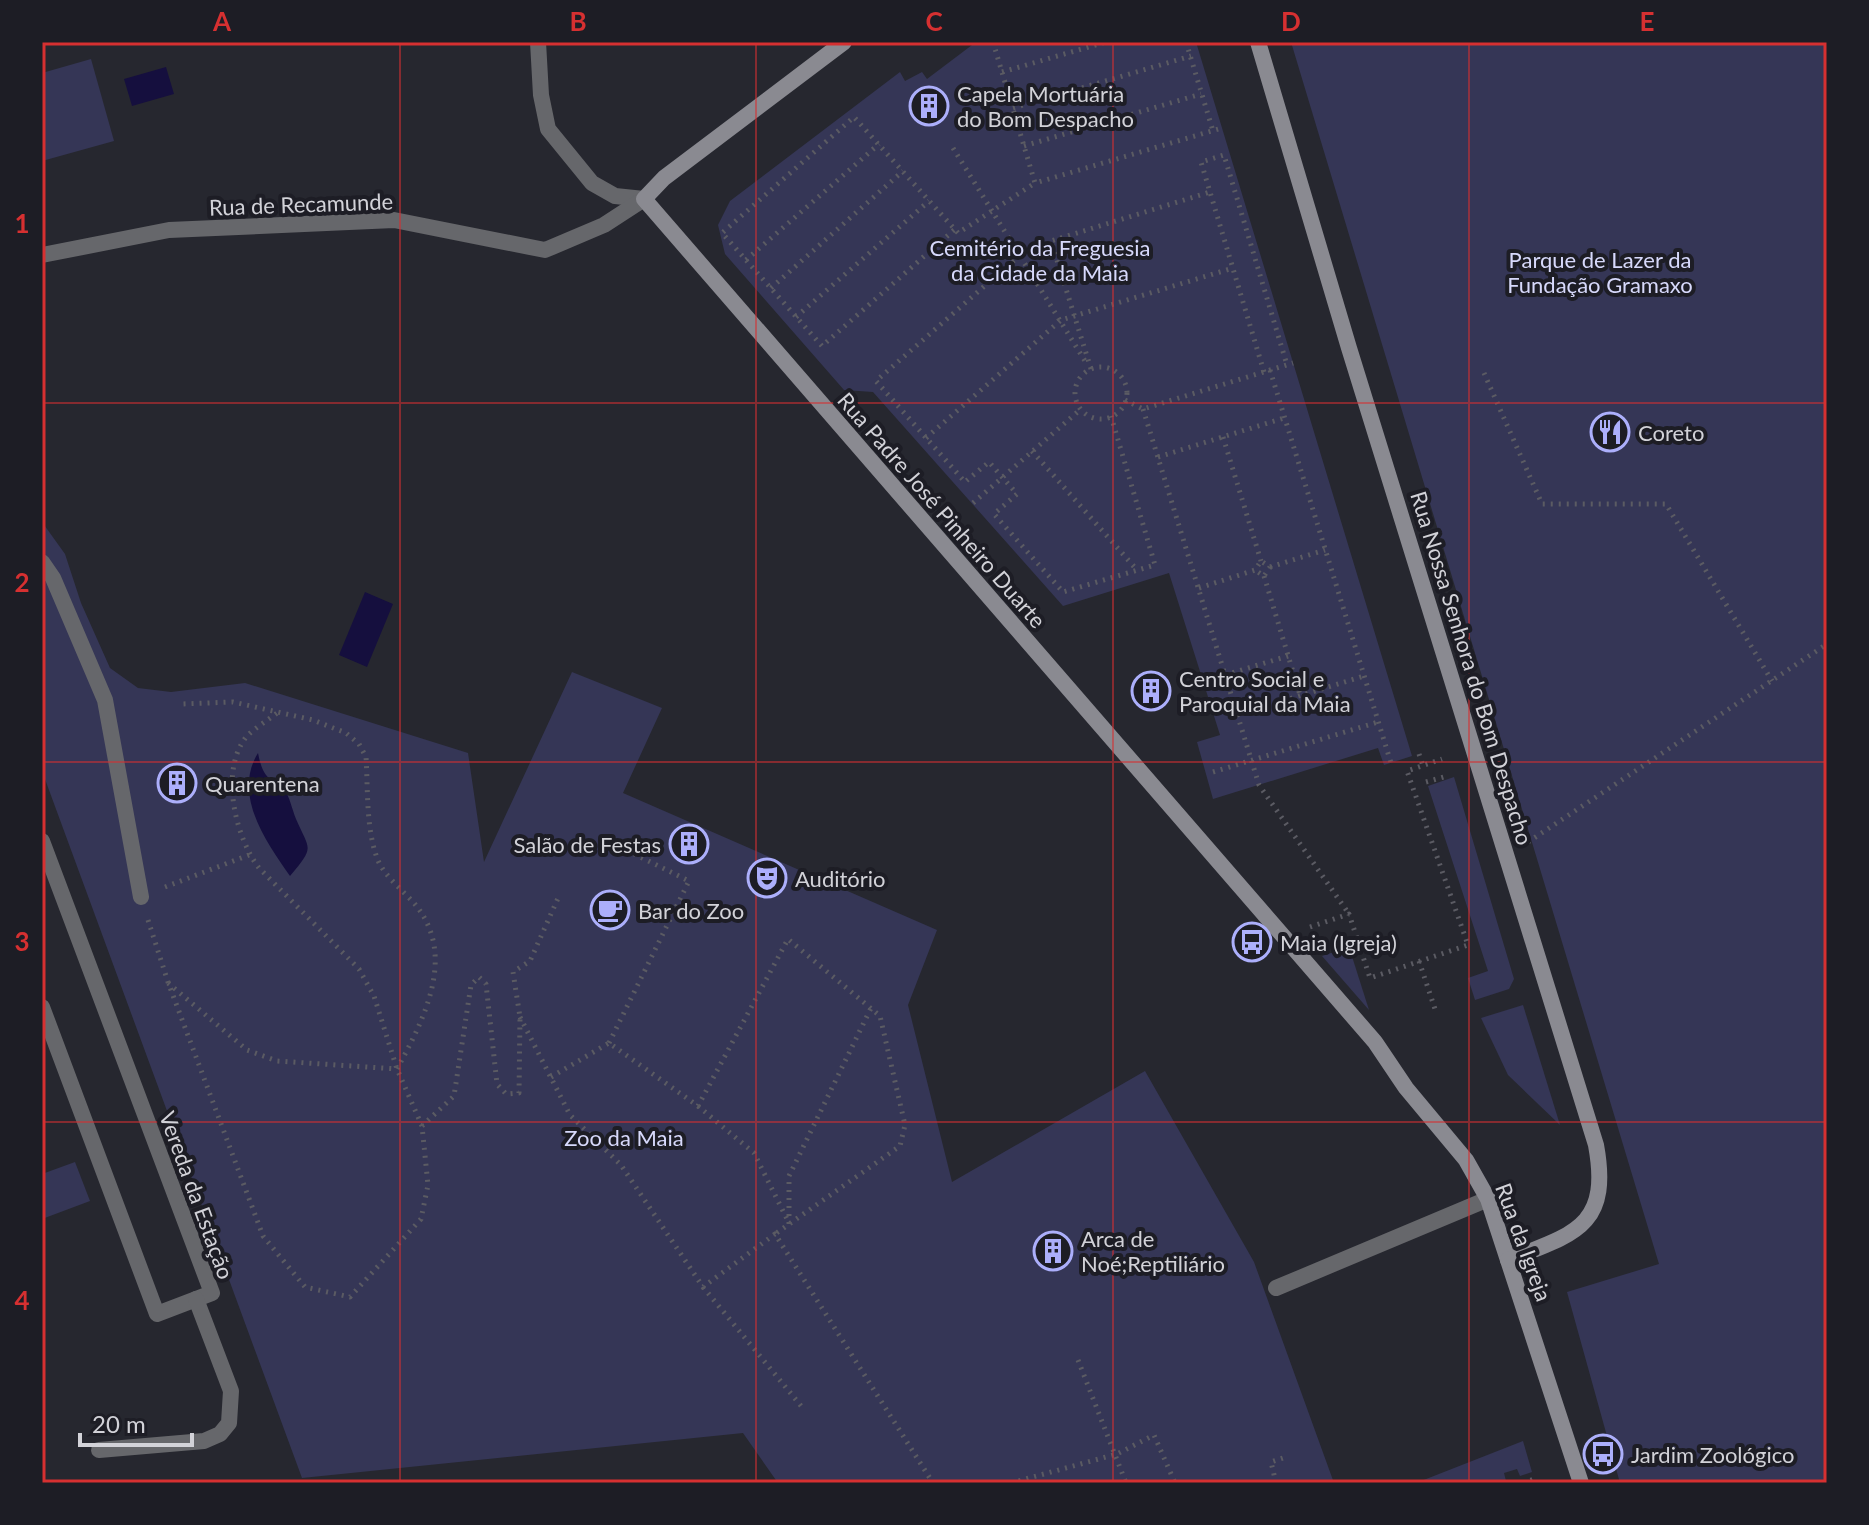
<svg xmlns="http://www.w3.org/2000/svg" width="1869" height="1525" font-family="Lato,sans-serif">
<rect width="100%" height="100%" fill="#26272f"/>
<g fill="#353656">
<polygon points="976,42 1196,42 1412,756 1384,765 1378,748 1213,799 1197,742 1220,735 1169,573 1063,606 873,392 844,390 725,254 718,225 730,201 900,72 905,81 922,72 927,79"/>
<polygon points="1291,42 1827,42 1827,1483 1620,1483 1567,1292 1659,1264"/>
<polygon points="91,59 114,141 42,161 42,73"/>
<polygon points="42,522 65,554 81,603 110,668 138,688 171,692 245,683 468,753 484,862 572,672 662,708 623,793 937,930 908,1005 952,1182 1145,1071 1254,1262 1334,1483 778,1483 743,1433 302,1478 42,771"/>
<polygon points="1454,777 1514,979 1509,989 1475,1000 1468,978 1488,971 1428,786"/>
<polygon points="1349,947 1369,1010 1322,956"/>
<polygon points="1523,1005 1560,1125 1508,1075 1481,1018"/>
<polygon points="75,1162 90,1201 42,1219 42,1174"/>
<polygon points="1523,1441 1532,1472 1520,1476 1517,1469 1504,1473 1506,1481 1500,1483 1416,1483"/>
</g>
<g fill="#150f3e">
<polygon points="166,67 174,94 132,106 124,79"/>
<polygon points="365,592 393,604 367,667 339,655"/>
<path d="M 258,753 C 262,773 266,779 284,788 C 290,798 292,809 296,819 C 310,851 315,846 290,876 C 267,843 232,795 258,753 Z"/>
</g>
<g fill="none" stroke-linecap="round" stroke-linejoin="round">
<g stroke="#5b5b63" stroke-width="5" stroke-dasharray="2 6" stroke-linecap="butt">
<polyline points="993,42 1035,183 1222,128"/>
<polyline points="1186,42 1213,131"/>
<polyline points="1002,72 1106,42"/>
<polyline points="1013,108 1191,56"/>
<polyline points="1024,146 1201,94"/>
<polyline points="953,148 1085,361"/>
<polyline points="954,230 822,346 722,233 854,117 958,233 1035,183"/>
<polyline points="1020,255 876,381 965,482 989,462 1017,494 994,514 1063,592 1155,565 1111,416"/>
<polyline points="746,260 879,144"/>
<polyline points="771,288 903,171"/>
<polyline points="796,317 929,201"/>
<circle cx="1101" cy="393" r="26"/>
<polyline points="1091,369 1051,241 1210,192"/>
<polyline points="1270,370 1391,763"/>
<polyline points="1264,372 1201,162 1224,155 1287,365"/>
<polyline points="1484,373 1542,504 1666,504 1772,681"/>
<polyline points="1125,400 1143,409 1293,363"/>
<polyline points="1143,409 1259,785 1349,914"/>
<polyline points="1223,437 1261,561"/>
<polyline points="926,438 1061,320 1233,268"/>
<polyline points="1032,451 1137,570"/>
<polyline points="1158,457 1284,418"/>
<polyline points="973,503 1081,409"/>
<polyline points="1270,567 1325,550"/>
<polyline points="1264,576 1300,695"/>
<polyline points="1199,588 1255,570 1261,561 1270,567 1264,576 1255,570"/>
<polyline points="1225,675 1288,656"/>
<polyline points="1237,715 1364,676"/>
<polyline points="1419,754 1423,766"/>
<polyline points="1213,772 1378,722"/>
<polyline points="1426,782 1447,776"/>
<polyline points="1528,842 1827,644"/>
<polyline points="165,887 249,855"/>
<path d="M 148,920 L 168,982 L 263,1236 L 305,1287 L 350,1297 L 421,1219 L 428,1185 L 422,1126 L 397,1069 L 374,996 L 359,969 L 259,868 C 235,837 219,769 247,736 C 255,728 268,720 277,713"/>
<polyline points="1310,927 1349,914 1370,978 1468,945 1407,771 1442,759"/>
<polyline points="1419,961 1436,1012"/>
<path d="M 168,983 L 247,1050 L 277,1061 L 397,1069 C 423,1021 456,959 418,908 C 405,891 382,876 376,855 C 366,825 368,789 366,757 L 359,744 L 346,733 L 313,720 L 233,702 L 182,704"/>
<polyline points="520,1017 570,1115 621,1165 703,1287 775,1234 933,1483"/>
<polyline points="609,1043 689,881 612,843"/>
<polyline points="551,1077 609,1043 698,1106 788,939 880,1016 905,1125 900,1146 775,1234"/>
<polyline points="698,1106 754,1153 789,1223"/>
<polyline points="422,1126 454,1096 471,985 479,977 486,984 497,1084 506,1094 519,1093 520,1017 513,972 530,961 559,896"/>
<polyline points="789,1224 789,1176 871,1008"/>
<polyline points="703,1287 802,1407"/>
<polyline points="1078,1360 1126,1483"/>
<polyline points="1011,1483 1117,1454 1154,1435 1175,1483"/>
<polyline points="1276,1483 1271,1462 1283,1458"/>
<polyline points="1523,1483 1534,1479"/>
</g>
<g stroke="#66676b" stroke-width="16">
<polyline points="42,562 53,578 105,700 141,897"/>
<polyline points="42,841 212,1293 157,1314 42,1007"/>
<polyline points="1276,1288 1488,1199"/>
<polyline points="99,1450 204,1441 220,1434 229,1423 231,1391 196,1299"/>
</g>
<g stroke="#66676b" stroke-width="16">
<polyline points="538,42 541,95 548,129 592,183 615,196 644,199"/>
<polyline points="42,255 169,230 394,220 545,250 604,225 644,199"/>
</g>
<g stroke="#8a8a91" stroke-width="16">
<polyline points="844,42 664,178 644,199 1375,1042 1406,1088 1466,1160 1488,1199 1581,1483"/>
<path d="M 1258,42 L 1349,348 L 1596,1145 C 1611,1227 1574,1234 1508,1260"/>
</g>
</g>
<path fill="none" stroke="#d63031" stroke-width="2" stroke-opacity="0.55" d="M 400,42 L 400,1483M 756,42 L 756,1483M 1113,42 L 1113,1483M 1469,42 L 1469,1483M 42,403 L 1827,403M 42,762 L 1827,762M 42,1122 L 1827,1122"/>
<defs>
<symbol id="building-ring" viewBox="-11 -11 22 22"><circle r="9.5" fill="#1d1d25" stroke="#acaffb" stroke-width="1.5"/><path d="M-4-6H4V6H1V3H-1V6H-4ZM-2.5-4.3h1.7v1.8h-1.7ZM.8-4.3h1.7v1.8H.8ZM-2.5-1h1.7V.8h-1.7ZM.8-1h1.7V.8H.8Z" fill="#acaffb"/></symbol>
<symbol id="restaurant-ring" viewBox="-11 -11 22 22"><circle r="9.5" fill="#1d1d25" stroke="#acaffb" stroke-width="1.5"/><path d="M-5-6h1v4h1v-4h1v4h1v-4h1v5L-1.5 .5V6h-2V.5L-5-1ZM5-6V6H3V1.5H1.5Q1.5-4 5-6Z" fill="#acaffb"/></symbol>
<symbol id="theatre-ring" viewBox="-11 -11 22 22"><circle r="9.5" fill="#1d1d25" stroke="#acaffb" stroke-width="1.5"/><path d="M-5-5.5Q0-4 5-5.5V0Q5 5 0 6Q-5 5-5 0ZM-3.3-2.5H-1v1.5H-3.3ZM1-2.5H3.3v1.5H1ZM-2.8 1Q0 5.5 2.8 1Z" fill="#acaffb"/></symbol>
<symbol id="cafe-ring" viewBox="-11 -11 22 22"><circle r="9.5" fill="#1d1d25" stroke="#acaffb" stroke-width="1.5"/><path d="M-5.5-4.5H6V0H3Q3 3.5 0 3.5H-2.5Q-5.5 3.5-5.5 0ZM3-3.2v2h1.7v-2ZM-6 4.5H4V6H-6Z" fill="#acaffb"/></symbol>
<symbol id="bus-ring" viewBox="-11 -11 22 22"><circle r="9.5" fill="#1d1d25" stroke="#acaffb" stroke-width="1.5"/><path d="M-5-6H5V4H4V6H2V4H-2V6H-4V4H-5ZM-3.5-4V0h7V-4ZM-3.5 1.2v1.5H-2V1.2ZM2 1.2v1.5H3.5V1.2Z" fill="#acaffb"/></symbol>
</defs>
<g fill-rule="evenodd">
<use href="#building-ring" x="907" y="84" width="44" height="44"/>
<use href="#restaurant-ring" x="1588" y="410" width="44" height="44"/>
<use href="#building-ring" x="1129" y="669" width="44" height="44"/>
<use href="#building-ring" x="155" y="761" width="44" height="44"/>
<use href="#building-ring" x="667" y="822" width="44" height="44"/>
<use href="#theatre-ring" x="745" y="856" width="44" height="44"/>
<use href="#cafe-ring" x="588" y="888" width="44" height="44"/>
<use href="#bus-ring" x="1230" y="920" width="44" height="44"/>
<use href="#building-ring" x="1031" y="1229" width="44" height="44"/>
<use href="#bus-ring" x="1581" y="1432" width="44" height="44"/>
</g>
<g text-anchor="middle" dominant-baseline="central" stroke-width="8" stroke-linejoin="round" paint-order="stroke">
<g font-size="22" fill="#d2d2d8" stroke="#1d1d25" text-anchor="start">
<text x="957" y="93">Capela Mortuária<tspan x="957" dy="25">do Bom Despacho</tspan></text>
<text x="1638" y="432">Coreto</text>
<text x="1179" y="678">Centro Social e<tspan x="1179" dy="25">Paroquial da Maia</tspan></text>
<text x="205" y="783">Quarentena</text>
<text x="661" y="844" text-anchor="end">Salão de Festas</text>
<text x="795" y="878">Auditório</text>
<text x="638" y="910">Bar do Zoo</text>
<text x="1280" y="942">Maia (Igreja)</text>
<text x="1081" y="1238">Arca de<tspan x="1081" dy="25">Noé;Reptiliário</tspan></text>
<text x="1631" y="1454">Jardim Zoológico</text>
</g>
<g font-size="22" fill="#d2d2d8" stroke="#1d1d25">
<text transform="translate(301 204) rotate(-2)">Rua de Recamunde</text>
<text transform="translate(942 510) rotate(49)">Rua Padre José Pinheiro Duarte</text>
<text transform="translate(1472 668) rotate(73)">Rua Nossa Senhora do Bom Despacho</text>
<text transform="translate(197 1195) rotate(70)">Vereda da Estação</text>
<text transform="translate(1524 1242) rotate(70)">Rua da Igreja</text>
</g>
<g font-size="22" fill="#d7d9fb" stroke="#1d1d25">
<text x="1040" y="247">Cemitério da Freguesia<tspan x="1040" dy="25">da Cidade da Maia</tspan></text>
<text x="1600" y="259">Parque de Lazer da<tspan x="1600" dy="25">Fundação Gramaxo</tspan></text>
<text x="624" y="1137">Zoo da Maia</text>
</g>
</g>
<rect width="1869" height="1525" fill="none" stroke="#1d1d25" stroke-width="88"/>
<path d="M80 1433v12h112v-12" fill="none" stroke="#d2d2d8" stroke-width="4"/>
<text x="92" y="1433" font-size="24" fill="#d2d2d8" stroke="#1d1d25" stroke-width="6" paint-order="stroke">20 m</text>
<rect x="44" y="44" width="1781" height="1437" fill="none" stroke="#d63031" stroke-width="3"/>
<g font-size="26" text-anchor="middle" font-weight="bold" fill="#d63031">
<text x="222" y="31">A</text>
<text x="578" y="31">B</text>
<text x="934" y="31">C</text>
<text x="1291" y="31">D</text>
<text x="1647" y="31">E</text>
<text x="22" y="233">1</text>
<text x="22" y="592">2</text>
<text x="22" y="951">3</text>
<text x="22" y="1310">4</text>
</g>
</svg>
